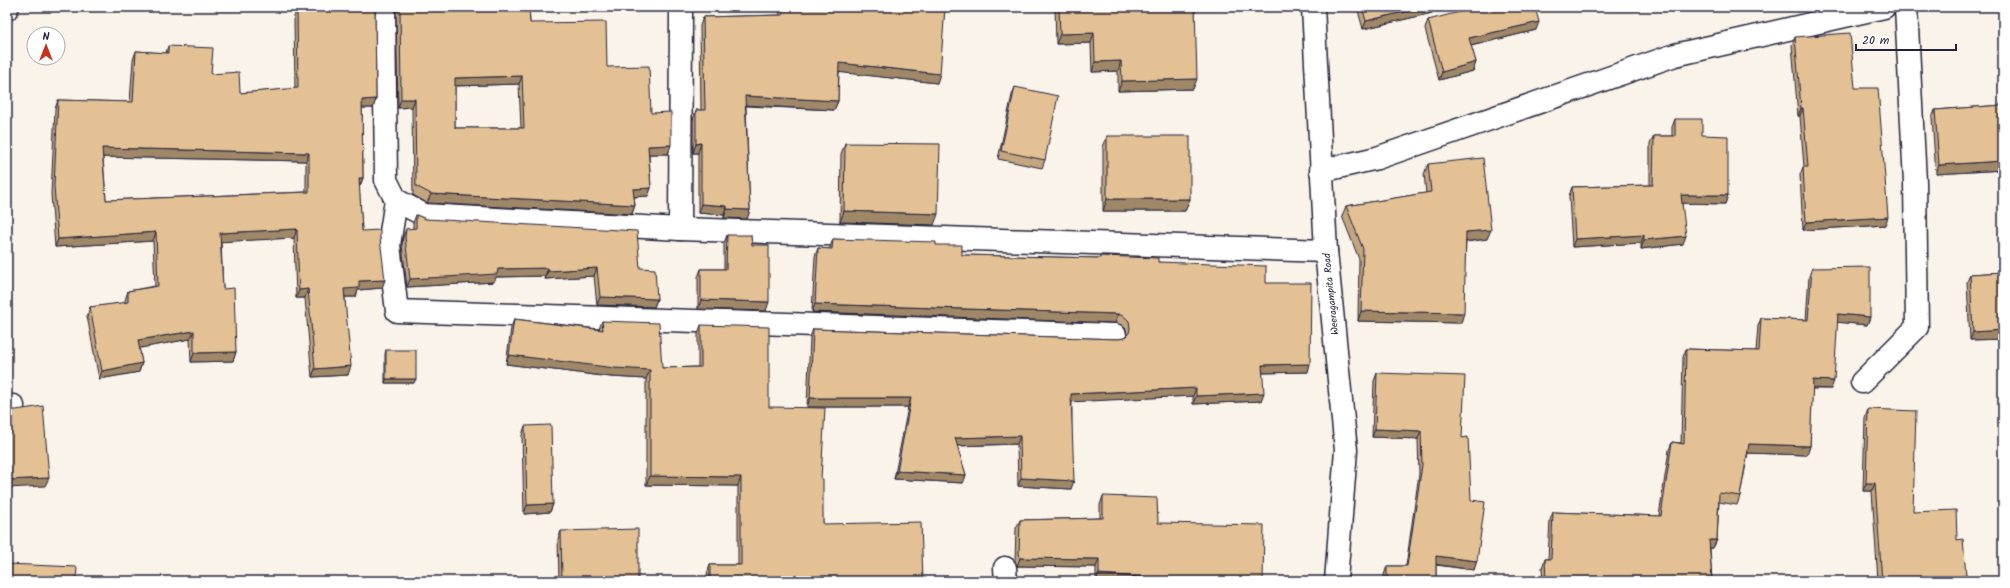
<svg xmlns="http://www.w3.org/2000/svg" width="2010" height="588" font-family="Kalam,sans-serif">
<rect width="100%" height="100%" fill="#f9f3ea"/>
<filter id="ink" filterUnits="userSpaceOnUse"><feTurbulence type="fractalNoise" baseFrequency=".025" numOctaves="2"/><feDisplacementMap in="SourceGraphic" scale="8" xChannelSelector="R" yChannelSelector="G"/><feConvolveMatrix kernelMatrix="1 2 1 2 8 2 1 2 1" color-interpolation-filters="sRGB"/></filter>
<g filter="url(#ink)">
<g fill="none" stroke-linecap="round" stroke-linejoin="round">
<defs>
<g id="minor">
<polyline points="384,7 386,180 396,200 424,215 680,229 1326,251"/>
<polyline points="1313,7 1326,251 1346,450 1336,581"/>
<polyline points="7,9 7,7"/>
<polyline points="1321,171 1377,158 1675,55 1884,7"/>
<polyline points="396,200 389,245 397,311 1115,335"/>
<polyline points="680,229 681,7"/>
<polyline points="1862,382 1917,327 1915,182 1906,7"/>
<polyline points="7,406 13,406"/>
<polyline points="1005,568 1006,581"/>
</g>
</defs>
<use href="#minor" stroke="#22223b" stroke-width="25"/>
<use href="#minor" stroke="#fff" stroke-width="22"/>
</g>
<g fill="#c3a680" stroke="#22223b" fill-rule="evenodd">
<path d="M 301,7 L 375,7 L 376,99 L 373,108 L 362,108 L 363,178 L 360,186 L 359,186 L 362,231 L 380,238 L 382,288 L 358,290 L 356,297 L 345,297 L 348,375 L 312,377 L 305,298 L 296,298 L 294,238 L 221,241 L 223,289 L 236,352 L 233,361 L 191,362 L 190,339 L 139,348 L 142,363 L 139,372 L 99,379 L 87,316 L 90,307 L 125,303 L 125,300 L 128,291 L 155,286 L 153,241 L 55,247 L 51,194 L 55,109 L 58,100 L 130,102 L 133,60 L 136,51 L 166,53 L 168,46 L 240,93 L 295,89 L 294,17 L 297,9 L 301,9 ZM 103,157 L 306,161 L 306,192 L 106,200 Z"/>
<path d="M 396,7 L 529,7 L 530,23 L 607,67 L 651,113 L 668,154 L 649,154 L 651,188 L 648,196 L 634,197 L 635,205 L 632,214 L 427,203 L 413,195 L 412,107 L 398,108 ZM 519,84 L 521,128 L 455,128 L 455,86 Z"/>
<polygon points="779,7 945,7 937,83 839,72 838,101 834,110 746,106 750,210 747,219 724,218 724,215 698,213 698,153 693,153 693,120 696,110 701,110 700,26 703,17 780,15"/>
<polygon points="1055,7 1195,7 1193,89 1118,91 1118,71 1092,72 1091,43 1056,44"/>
<polygon points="1357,7 1434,7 1432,13 1363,29"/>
<polygon points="1428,20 1536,30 1471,46 1476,62 1473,71 1439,80 1425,29"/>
<polygon points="1795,37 1855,88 1885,225 1803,230 1800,175 1803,167 1804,167 1800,116 1798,116 1792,45"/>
<polygon points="1015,87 1045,160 1042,168 998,159 1012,95"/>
<polygon points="2003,105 2003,170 1936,174 1932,118 1935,110"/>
<polygon points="1675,119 1702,135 1728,195 1725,204 1682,203 1683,244 1641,249 1641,243 1572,247 1569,196 1572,187 1650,185 1650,144 1654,136 1672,136 1672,127"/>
<polygon points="1107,136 1190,199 1185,211 1103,211 1103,147"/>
<polygon points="845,143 934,225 840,222 841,154"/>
<polygon points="1428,164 1487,239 1466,242 1461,323 1358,321 1359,259 1342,216 1346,206 1426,193 1424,174"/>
<polygon points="416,215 426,219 640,268 657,299 654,307 597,305 594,276 545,279 545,276 496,277 494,282 407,287 402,245 403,237 406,229 413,229 413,223"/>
<polygon points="727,235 752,245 766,311 698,309 698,277 701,269 724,269 724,243"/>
<polygon points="833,239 936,245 962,255 1099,258 1100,256 1158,262 1266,283 1308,372 1262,373 1261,401 1193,404 1193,396 1072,401 1071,489 1018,486 1017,444 957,446 966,475 963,483 894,479 908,407 807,407 810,337 813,329 1118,339 1124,338 1127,335 1126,329 1122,325 1115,323 812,312 815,256 818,248 830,249 830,247"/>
<polygon points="1812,268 1870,317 1867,325 1837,322 1831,389 1812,389 1810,446 1807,455 1748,453 1740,496 1737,505 1719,502 1717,540 1713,548 1710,548 1712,581 1543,581 1542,568 1545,559 1548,559 1550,520 1553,512 1659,516 1669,450 1672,442 1681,443 1683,357 1686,349 1756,351 1758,326 1761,318 1806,320 1809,276"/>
<polygon points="2003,272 2003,339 1970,340 1967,282 1970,274"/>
<polygon points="514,319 599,329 602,321 662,368 698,367 698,334 701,325 769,407 821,479 823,524 923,581 707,581 707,574 710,565 738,565 738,486 646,485 646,379 611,377 506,364 511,328"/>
<polygon points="386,350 414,383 385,383 385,354"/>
<polygon points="1377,373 1462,438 1474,570 1436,565 1436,581 1384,581 1384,575 1387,566 1406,566 1419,474 1418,439 1372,437 1374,381"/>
<polygon points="1868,409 1913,512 1957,540 1966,576 1964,581 1878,581 1872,491 1863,491 1865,418"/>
<polygon points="525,426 553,504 550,512 524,514 522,435"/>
<polygon points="1103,496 1158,523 1263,581 1096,581 1096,567 1017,566 1015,561 1016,528 1020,520 1100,518 1100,505"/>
<polygon points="561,531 638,581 559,581 558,539"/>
</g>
<g fill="#9f8768" stroke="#22223b">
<polygon points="1424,7 1434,7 1432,13 1363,29 1366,21"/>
<polygon points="1539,22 1536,30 1466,47 1469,38"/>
<polygon points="1094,33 1091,43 1056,44 1060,34"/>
<polygon points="1121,61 1118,71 1092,72 1095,62"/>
<polygon points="1476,62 1473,71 1439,80 1442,72"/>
<polygon points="839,63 940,74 937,83 836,72"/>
<polygon points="522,76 519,84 452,86 455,78"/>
<polygon points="1197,79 1193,89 1118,91 1122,81"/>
<polygon points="745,96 838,101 834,110 742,105"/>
<polygon points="376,99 373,108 359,108 362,100"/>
<polygon points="401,99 415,99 412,107 398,108"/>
<polygon points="1801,108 1803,108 1800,116 1798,116"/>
<polygon points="701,143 698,153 693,153 696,144"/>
<polygon points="671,145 668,154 645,154 648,146"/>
<polygon points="102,148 309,153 306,161 99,157"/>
<polygon points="2003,161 2003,170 1936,174 1939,165"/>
<polygon points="359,178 363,178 360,186 356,186"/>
<polygon points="651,188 648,196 630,197 633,189"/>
<polygon points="431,194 635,205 632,214 427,203"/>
<polygon points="1681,195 1728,195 1725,204 1678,203"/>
<polygon points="1107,199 1190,199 1185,211 1103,211"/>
<polygon points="701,204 727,206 724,215 698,213"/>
<polygon points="727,209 750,210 747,219 724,218"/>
<polygon points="844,211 938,214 934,225 840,222"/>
<polygon points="1888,217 1885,225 1803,230 1806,222"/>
<polygon points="297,229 294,238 217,242 220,233"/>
<polygon points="1491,230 1487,239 1463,242 1466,232"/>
<polygon points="156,232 153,241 55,247 58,239"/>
<polygon points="1644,235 1641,243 1572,247 1575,239"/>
<polygon points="1686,236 1683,244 1641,249 1644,240"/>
<polygon points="548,268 545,276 496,277 494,282 407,287 410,279 498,269"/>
<polygon points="597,268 594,276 545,279 548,271"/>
<polygon points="385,280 382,288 358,290 356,297 341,297 344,289 359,281"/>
<polygon points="308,289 305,298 296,298 299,290"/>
<polygon points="600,297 657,299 654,307 597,305"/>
<polygon points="701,300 769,302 766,311 698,309"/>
<polygon points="815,304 1118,314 1115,323 812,312"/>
<polygon points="1361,311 1464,313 1461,323 1358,321"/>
<polygon points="1838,314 1870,317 1867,325 1835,322"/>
<polygon points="2003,330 2003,339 1970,340 1973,332"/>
<polygon points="194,331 190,339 135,349 138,340"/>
<polygon points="236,352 233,361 191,362 194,353"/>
<polygon points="509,355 650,370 646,379 611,377 506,364"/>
<polygon points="142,363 139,372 99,379 102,371"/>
<polygon points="1310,364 1308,372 1259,373 1262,365"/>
<polygon points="351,366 348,375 312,377 315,369"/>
<polygon points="386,379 416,379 414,383 385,383"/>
<polygon points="1813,380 1834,381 1831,389 1810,388"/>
<polygon points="1196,388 1193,396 1068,402 1071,394"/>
<polygon points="1264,393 1261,401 1193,404 1196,396"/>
<polygon points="810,398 911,398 908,407 807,407"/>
<polygon points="1375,429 1421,431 1418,439 1372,437"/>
<polygon points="1020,436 1017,444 952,446 955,438"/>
<polygon points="1749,444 1810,446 1807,455 1746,453"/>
<polygon points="897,471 966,475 963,483 894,479"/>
<polygon points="650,476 741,477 738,486 646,485"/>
<polygon points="49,478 45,486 7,488 7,480"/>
<polygon points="1021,478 1074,481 1071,489 1018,486"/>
<polygon points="1866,483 1875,483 1872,491 1863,491"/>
<polygon points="553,504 550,512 524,514 527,505"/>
<polygon points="1709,540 1717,540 1713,548 1706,548"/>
<polygon points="1436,556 1477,561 1474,570 1433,564"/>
<polygon points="1020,558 1099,559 1096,567 1017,566"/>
<polygon points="1099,574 1172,579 1171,581 1096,581"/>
<polygon points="1966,576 1964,581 1894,581"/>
</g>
<g fill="#e3c195" stroke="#22223b" fill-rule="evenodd">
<path d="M 304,7 L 375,7 L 376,99 L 362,100 L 363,178 L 359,178 L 362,231 L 380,230 L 380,238 L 385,280 L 359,281 L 359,288 L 344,289 L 351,366 L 315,369 L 308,289 L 299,290 L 297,229 L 220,233 L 223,289 L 234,288 L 236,352 L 194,353 L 194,331 L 138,340 L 142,363 L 102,371 L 90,307 L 128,302 L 128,291 L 158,286 L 156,232 L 58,239 L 54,186 L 58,100 L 133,102 L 136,51 L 168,53 L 168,46 L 213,48 L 211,74 L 239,72 L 240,93 L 298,88 L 297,9 L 304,9 ZM 102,148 L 309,153 L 309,192 L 106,200 Z"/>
<path d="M 400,7 L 529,7 L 530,23 L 606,22 L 607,67 L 649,66 L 651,113 L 671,112 L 671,145 L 648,146 L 651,188 L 633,189 L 635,205 L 431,194 L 416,186 L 415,99 L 401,99 ZM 522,76 L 524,128 L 455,128 L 455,78 Z"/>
<polygon points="783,7 945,7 940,74 839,63 838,101 745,96 750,210 727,209 727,206 701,204 701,143 696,144 696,110 705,110 703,17 783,15"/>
<polygon points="1059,7 1195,7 1197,79 1122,81 1121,61 1095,62 1094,33 1060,34"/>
<polygon points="1362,7 1424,7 1366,21"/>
<polygon points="1479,7 1535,7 1539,22 1469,38 1476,62 1442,72 1428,20"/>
<polygon points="1850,33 1855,88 1878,88 1888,217 1806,222 1803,167 1808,167 1803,108 1801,108 1795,37"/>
<polygon points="1015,87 1058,96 1045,160 1001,151"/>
<polygon points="2003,105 2003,161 1939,165 1935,110"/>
<polygon points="1675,119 1702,119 1702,135 1728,136 1728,195 1681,195 1686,236 1644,240 1644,235 1575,239 1572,187 1653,185 1654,136 1675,136"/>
<rect x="1107" y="136" width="83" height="63"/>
<polygon points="845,143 940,144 938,214 844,211"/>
<polygon points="1483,158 1491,230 1466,232 1464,313 1361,311 1363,249 1346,206 1431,192 1428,164"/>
<polygon points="416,215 426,219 637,231 640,268 655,269 657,299 600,297 597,268 548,271 548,268 498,269 497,274 410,279 405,237 406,229 416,228"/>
<polygon points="727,235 751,235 752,245 769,245 769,302 701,300 701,269 726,269"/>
<polygon points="833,239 936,242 936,245 962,245 962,255 1100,258 1100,256 1158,258 1158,262 1266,266 1266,283 1311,283 1310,364 1262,365 1264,393 1196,396 1196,388 1071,394 1074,481 1021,478 1020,436 955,438 966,475 897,471 911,398 810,398 813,329 1118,339 1124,338 1129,333 1130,328 1129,321 1125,317 1118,314 815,304 818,248 832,249"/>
<polygon points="1870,267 1870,317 1838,314 1834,381 1813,380 1810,446 1749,444 1740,496 1719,493 1717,540 1709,540 1712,581 1546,581 1545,559 1551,559 1553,512 1661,516 1672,442 1684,444 1686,349 1759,351 1761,318 1808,320 1812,268"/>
<polygon points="2003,272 2003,330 1973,332 1970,274"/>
<polygon points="514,319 603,330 602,321 659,323 662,368 701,367 701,325 769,327 769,407 825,408 821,479 823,479 823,524 921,522 923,581 710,581 710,565 741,565 741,477 650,476 650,370 615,368 509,355"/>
<rect x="386" y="350" width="30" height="29"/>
<polygon points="1377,373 1465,376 1462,438 1468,437 1471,500 1485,502 1477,561 1436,556 1436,581 1387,581 1387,566 1407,566 1422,465 1421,431 1375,429"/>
<polygon points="43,406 49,478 7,480 7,410 16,410"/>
<polygon points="1868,409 1916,411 1913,512 1956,510 1957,540 1963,539 1966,576 1894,581 1882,581 1875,483 1866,483"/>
<polygon points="551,425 553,504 527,505 525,426"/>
<polygon points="1103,496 1157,498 1158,523 1264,525 1263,581 1172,581 1172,579 1099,574 1099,559 1020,558 1019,553 1020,520 1103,518"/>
<polygon points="638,529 638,581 562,581 561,531"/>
<polygon points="7,564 77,567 76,581 7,581"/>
</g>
</g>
<g text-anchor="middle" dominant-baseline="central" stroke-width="4" stroke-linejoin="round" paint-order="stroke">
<g font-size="10" fill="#22223b" stroke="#fff">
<text transform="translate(1331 294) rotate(-96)">Weeragampita Road</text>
</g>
</g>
<rect width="2010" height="588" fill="none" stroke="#fff" stroke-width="24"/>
<rect x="12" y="12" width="1986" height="564" fill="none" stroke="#22223b" stroke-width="1.5" filter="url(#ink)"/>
<g transform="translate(46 46)"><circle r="19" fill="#ffffff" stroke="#a7a7b1"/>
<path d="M0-3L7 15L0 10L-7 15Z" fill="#c8321e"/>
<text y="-6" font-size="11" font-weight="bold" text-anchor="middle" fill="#22223b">N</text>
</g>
<path d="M1856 44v6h100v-6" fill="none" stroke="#22223b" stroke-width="2"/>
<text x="1862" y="44" font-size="12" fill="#22223b" stroke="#ffffff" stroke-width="3" paint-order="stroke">20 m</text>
</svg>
